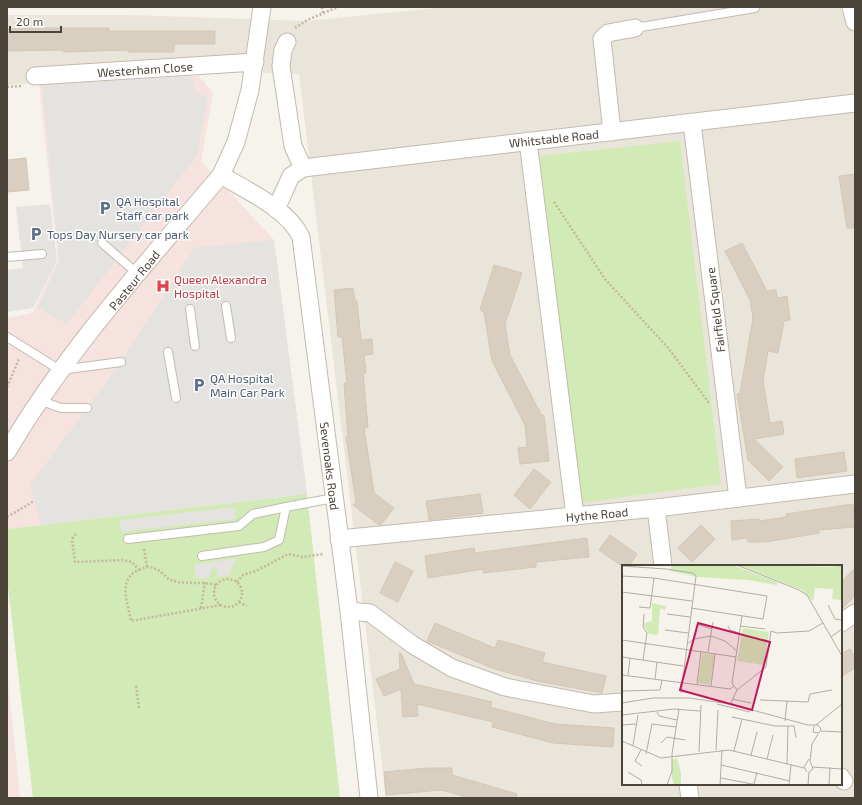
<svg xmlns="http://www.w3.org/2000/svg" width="862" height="805" font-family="'Exo 2',sans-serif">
<rect width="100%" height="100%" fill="#f6f3ec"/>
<path fill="#eae5da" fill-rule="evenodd" d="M 446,7 L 855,7 L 855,798 L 386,798 L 299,74 L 193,71 L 7,85 L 7,15 L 129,15 L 307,21 ZM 623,566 L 841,566 L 841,784 L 623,784 Z"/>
<g fill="#f6e3e0">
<polygon points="199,76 213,93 201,161 274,240 307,494 7,529 7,318 32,313 58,260 39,84"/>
<polygon points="7,669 20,798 7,798"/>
</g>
<g fill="#d2eab5">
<polygon points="680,141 721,484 579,503 540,156"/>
<polygon points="307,494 340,798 33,798 7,579 7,529"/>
</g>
<g fill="#e5e3e0">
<polygon points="193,76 195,92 208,97 197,155 67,324 38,308 59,260 42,85"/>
<polygon points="50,204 57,261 33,308 7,312 7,270 23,268 16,207"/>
<polygon points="274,240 307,494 41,525 30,485 121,362 194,248"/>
<polygon points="235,507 236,519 121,532 120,520"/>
<polygon points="237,558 231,568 230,575 219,577 216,567 213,567 208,579 196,578 194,565"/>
</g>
<g fill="#d8cfc1" stroke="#d3c7b4">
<polygon points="47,28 109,28 109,31 215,31 215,44 174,44 174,52 128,52 128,50 64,52 63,50 7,51 7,29"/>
<polygon points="26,158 29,190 7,192 7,160"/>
<polygon points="855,174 855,228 847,228 839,176"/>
<polygon points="742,243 767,291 776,290 777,298 787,296 790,320 784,321 778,353 768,351 763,380 770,423 782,421 784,434 754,439 783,467 769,481 748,460 737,394 740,393 753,318 750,300 725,251"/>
<polygon points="494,265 522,273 505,324 510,355 542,416 544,415 549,461 520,464 518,448 527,447 525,425 492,361 484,312 480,310"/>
<polygon points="353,288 355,301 357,301 361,340 372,339 373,354 364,355 366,373 363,373 368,427 364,428 374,493 394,508 381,525 379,525 353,505 356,502 346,437 348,437 344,383 347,383 342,337 338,337 334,290"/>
<polygon points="844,452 847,471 797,478 795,459"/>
<polygon points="534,469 551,482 530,509 514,495"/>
<polygon points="480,494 483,513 429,520 426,501"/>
<polygon points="853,504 855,527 819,530 819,533 766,542 748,542 747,538 732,540 731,521 759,519 760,521 786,517 786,514"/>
<polygon points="701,525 715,539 692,562 678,548"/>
<polygon points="610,535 637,554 629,566 623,567 599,550"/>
<polygon points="587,538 589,557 536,562 536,567 483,573 483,569 428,578 425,556 474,548 475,553"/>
<polygon points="395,562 413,571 398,602 380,593"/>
<polygon points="855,568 855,596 841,610 841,582"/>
<polygon points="435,623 495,648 498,640 545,653 542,662 606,676 602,693 537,681 492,668 427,641"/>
<polygon points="850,649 855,657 855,668 841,677 841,654"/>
<polygon points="399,653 401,653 414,684 492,702 490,707 555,724 614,728 613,747 553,743 492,727 493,722 417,704 418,716 403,717 401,689 384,696 376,679 400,669"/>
<polygon points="427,768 452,768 452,775 517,794 516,798 469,798 442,790 386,795 384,772"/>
</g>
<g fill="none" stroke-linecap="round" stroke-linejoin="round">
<defs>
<g id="lane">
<polyline points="635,28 755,8"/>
<polyline points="102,243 138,274"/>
<polyline points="7,257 42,254"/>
<polyline points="226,306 231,338"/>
<polyline points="190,309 195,346"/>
<polyline points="7,337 60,370 121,362"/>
<polyline points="168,352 176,398"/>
<polyline points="39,400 61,408 87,408"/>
<polyline points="128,539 239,526 253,514 286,507"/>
<polyline points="202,556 264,547 279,540 286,507 334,498"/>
</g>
<g id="street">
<polyline points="851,7 855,22"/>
<polyline points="287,42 283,50 281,66 293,146 303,168"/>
<polyline points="35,76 255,62"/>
<polyline points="692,123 738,498"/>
<polyline points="612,132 602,39 608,33 635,28"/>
<polyline points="528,141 575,516"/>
<path d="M 221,175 C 247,191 288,209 301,237 L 349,611 L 369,798"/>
<polyline points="276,209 291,176 303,168 855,103"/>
<path d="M 7,452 C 66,351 146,264 221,175 L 236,142 L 250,90 L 262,7"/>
<polyline points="656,508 663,566"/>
<polyline points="339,539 656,508 855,484"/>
<polyline points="349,611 370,613 413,645 452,668 505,687 594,704 623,702"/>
<polyline points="841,623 855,613"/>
<polyline points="841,777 844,781"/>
<polyline points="688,784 690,798"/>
</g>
</defs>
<use href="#lane" stroke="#c2bbae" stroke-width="10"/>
<use href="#street" stroke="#c2bbae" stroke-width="19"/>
<g stroke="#c4b79f" stroke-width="2.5" stroke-dasharray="2 2" stroke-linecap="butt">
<polyline points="322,7 323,13"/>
<polyline points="295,28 307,20 338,7"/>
<polyline points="7,87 22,86"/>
<polyline points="554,202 605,279 669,349 709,403"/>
<polyline points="7,387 19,359"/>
<polyline points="7,517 34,501"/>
<polyline points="76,534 72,539 75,562 123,560 132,562 139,570"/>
<polyline points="144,549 147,567"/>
<circle cx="228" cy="593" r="14"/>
<polyline points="237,582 243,575 256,571 288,554 303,557 323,554"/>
<path d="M 216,585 C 201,581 183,585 171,580 C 165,578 162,571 156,569 C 150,566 145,567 139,570 C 117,579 128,603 131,621 L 221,605"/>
<polyline points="239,602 247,606"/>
<polyline points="201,608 205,582"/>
<polyline points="136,686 139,708"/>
</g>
<use href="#lane" stroke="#fff" stroke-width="8"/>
<use href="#street" stroke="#fff" stroke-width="17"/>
</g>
<defs>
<symbol id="parking-bare" viewBox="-9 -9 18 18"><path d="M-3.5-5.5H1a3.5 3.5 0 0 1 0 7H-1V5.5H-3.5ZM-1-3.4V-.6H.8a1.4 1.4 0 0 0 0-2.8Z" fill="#5c6f8a" stroke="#fff" stroke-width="2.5" paint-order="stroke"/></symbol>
<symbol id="hospital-bare" viewBox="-9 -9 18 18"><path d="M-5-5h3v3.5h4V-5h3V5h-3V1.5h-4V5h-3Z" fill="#e0444e" stroke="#fff" stroke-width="2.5" paint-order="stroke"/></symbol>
</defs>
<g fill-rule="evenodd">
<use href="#parking-bare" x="95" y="198" width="20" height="20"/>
<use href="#parking-bare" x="26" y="224" width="20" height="20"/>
<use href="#hospital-bare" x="153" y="276" width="20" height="20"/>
<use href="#parking-bare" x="189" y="375" width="20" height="20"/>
</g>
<g text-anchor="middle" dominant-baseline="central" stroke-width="3" stroke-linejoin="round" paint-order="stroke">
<g font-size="12" fill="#4b4439" stroke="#fff">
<text transform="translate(145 69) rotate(-4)">Westerham Close</text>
<text transform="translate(554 138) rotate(-6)">Whitstable Road</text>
<text transform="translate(134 280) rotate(-51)">Pasteur Road</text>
<text transform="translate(715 310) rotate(-97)">Fairfield Square</text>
<text transform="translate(330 466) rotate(83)">Sevenoaks Road</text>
<text transform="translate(597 514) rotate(-5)">Hythe Road</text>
</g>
<g font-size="12" fill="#4e5e75" stroke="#fff" text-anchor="start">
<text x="116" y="201">QA Hospital<tspan x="116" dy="14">Staff car park</tspan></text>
<text x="47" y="234">Tops Day Nursery car park</text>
<text x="210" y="378">QA Hospital<tspan x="210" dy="14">Main Car Park</tspan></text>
</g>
<g font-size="12" fill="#be3a42" stroke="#fff" text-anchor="start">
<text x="174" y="279">Queen Alexandra<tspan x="174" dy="14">Hospital</tspan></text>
</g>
</g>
<g transform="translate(622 565)">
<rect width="220" height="220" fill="#f6f3ec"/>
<path d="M 50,0 L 111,0 L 155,17 L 155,20 L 126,15 L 76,12 L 48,6 ZM 117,0 L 220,2 L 220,35 L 210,34 L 211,24 L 193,23 L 191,36 L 180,25 ZM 30,38 L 44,41 L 43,45 L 38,43 L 36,70 L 27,69 L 22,61 L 22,58 L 30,56 ZM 121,63 L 147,67 L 142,100 L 115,96 ZM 80,88 L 93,90 L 88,120 L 76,118 ZM 55,193 L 59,208 L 59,220 L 52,220 L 50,213 L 50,195 Z" fill="#d2eab5"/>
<path fill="none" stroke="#b2ada4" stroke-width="1" d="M 115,0 L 177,25 L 185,30 L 220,91M 195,0 L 220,1M 0,1 L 44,4 L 71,8 L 74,11 L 59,128M 0,11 L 32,13 L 145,31 L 141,54 L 69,43M 0,27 L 70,36M 206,40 L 213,54 L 220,55M 17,42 L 28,43 L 32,13M 45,49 L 68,52M 77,60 L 90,64M 106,61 L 108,65 L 117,68M 118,61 L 143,64M 43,65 L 66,68M 209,72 L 220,64M 0,75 L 114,92M 65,79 L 72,74 L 89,71 L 103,76 L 115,86M 86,87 L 91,57M 0,92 L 61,101M 21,95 L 25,68 L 21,62 L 22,49M 0,110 L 108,124 L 112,121M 6,110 L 8,93M 33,114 L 35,97M 75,119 L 79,86M 89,121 L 93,89M 115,125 L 110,118 L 120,51M 0,126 L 38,125 L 40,115M 110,134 L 129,138M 138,135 L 186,137 L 188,129 L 210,125M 0,138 L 31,133 L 68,133 L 108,139 L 186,160 L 196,160 L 199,164 L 197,168 L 191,167 L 192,161M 95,139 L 128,147M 108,140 L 115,125 L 144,102 L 149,66 L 155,68 L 187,66 L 201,58M 35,147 L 37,151 L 55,155M 0,150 L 52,144 L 78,146M 110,152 L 153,161 L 172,161 L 174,173M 163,156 L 165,136M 0,160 L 14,159M 194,160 L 220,139M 199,166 L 220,167M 0,176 L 39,193 L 107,185 L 182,203M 39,178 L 45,172 L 63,175M 11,180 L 16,150M 19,185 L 13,196 L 20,201M 94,185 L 96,145M 112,186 L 120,154M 77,187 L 79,140M 24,189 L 30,159 L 54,162M 129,190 L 135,167M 145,194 L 151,170M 165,199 L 166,161M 99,200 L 168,216M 191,202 L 220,204M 6,207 L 19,215 L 20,220M 185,207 L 182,202 L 187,194M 99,213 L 135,220M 132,219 L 135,207M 45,220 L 50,206 L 50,189 L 57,144M 98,220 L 100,185M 167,220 L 169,200M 186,220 L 187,207 L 191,204 L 188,196 L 190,179 L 196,169M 207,220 L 208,202"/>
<path fill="#c2185b" fill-opacity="0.15" stroke="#c2185b" stroke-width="2" d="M 76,58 L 148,77 L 130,145 L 58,125 Z"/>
<rect width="220" height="220" fill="none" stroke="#4b4439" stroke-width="2"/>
</g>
<rect width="862" height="805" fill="none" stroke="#4b4439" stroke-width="16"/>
<path d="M10 26v6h51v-6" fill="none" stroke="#4b4439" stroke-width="2"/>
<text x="16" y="26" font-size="12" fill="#4b4439" stroke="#ffffff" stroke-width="3" paint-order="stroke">20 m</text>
</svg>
